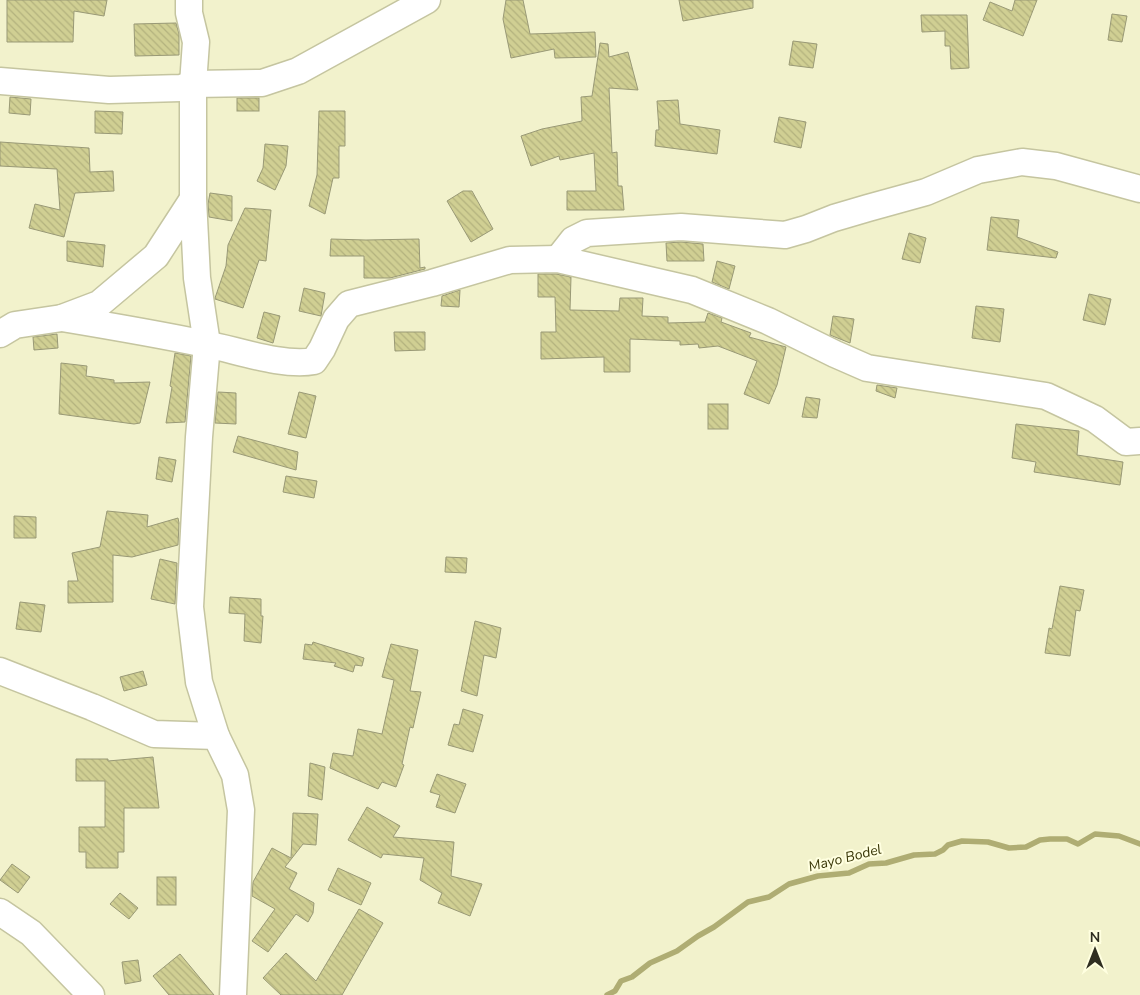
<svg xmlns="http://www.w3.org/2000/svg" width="1140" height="995" font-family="'Nunito Sans',sans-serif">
<defs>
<pattern id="building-back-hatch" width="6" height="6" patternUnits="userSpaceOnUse" patternTransform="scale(1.25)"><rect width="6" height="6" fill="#d0cf93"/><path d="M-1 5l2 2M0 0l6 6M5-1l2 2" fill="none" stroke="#b3b27e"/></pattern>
</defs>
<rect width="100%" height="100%" fill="#f2f2cc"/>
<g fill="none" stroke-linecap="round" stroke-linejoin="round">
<polyline stroke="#afad73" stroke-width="5.5" points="607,995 615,991 621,981 632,977 650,963 677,951 698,936 714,927 748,902 769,897 789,884 818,876 849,873 869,864 886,863 914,855 935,854 943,850 948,845 962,841 988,842 1009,848 1026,847 1040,840 1050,839 1067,839 1078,844 1095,834 1119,836 1140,844"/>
</g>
<g fill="url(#building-back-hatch)" stroke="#999976">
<polygon points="7,0 107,0 104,16 74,11 73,42 7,42"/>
<polygon points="506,0 523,0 530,34 595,32 596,57 555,58 554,49 511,58 503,19"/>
<polygon points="679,0 753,0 753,8 683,21"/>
<polygon points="1015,0 1037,0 1023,36 983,20 990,2 1012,11"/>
<polygon points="1112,14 1127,16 1122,42 1108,40"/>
<polygon points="921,15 967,15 969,68 951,69 950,46 945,46 945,31 922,32"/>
<polygon points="176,23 179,34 179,55 135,56 134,24"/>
<polygon points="793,41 817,44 813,68 789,65"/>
<polygon points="600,43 608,44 609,57 628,52 638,90 609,88 612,153 617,152 618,186 622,186 624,210 567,210 567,191 596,191 594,153 560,160 559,156 531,166 521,136 542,129 582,121 581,97 592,96"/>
<polygon points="10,97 31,99 30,115 9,113"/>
<rect x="237" y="98" width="22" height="13"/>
<polygon points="678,100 680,124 720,130 717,154 655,146 656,130 659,130 657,101"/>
<polygon points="95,111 123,112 122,134 95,133"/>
<polygon points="319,111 345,111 345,146 339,146 339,178 333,178 325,214 309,206 317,175"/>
<polygon points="779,117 806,122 801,148 774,142"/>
<polygon points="0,142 89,148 90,172 113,171 114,191 75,193 64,237 29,228 35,204 60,210 57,169 0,166"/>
<polygon points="265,144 288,146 286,166 275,190 257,181 263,168"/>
<polygon points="463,191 472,191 493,229 471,242 447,201"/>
<polygon points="210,193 232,196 232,221 209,217 208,204"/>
<polygon points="245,208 271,210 266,261 259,260 243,308 215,299 215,298 226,266 228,245"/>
<polygon points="991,217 1019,220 1017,237 1058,252 1056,258 987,250"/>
<polygon points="909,233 926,238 920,263 902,259"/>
<polygon points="331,239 366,240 419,239 420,268 425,267 425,269 390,278 364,278 364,256 330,256"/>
<polygon points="67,241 105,245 103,267 67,261"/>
<polygon points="681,242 703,244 704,261 667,261 666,243"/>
<polygon points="717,261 735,266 729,289 712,282"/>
<polygon points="538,274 556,274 571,277 570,310 619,311 620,298 643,298 642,316 668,317 668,323 705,322 708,313 722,318 721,322 751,333 749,337 786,347 777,385 769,404 744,394 757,361 718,346 699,348 698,344 680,345 680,341 630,339 630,372 604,372 604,357 541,359 541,332 556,332 555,297 538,297"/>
<polygon points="304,288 325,293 321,316 299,311"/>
<polygon points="460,290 459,307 441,306 442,296"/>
<polygon points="1089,294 1111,299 1105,325 1083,320"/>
<polygon points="976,306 1004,309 1000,342 972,338"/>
<polygon points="264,312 280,316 273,343 257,338"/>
<polygon points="833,316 854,319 850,343 830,335"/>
<polygon points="394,332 425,332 425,350 395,351"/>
<polygon points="57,334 58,348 34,350 33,337"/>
<polygon points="175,353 191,356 185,422 166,423 172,387 170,386"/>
<polygon points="61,363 87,366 86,376 114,380 114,383 150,382 140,423 134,424 59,414"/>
<polygon points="877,385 897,388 895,398 876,391"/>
<polygon points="218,392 236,393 236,424 215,423"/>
<polygon points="299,392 316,396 306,438 288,434"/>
<polygon points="806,397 820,399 817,418 802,417"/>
<rect x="708" y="404" width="20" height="25"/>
<polygon points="1016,424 1079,431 1077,455 1123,462 1120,485 1034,472 1036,462 1012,458"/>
<polygon points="238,436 298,452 296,470 233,452"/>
<polygon points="159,457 176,460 172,482 156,479"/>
<polygon points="286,476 317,481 314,498 283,492"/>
<polygon points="107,511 148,515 147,527 178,518 179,523 178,545 132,557 113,555 113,602 68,603 68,581 78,581 72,553 100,547"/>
<polygon points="14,516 36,517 36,538 14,538"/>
<polygon points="446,557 467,558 466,573 445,572"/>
<polygon points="160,559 177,563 175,604 151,599"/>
<polygon points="1060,586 1084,590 1080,611 1076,610 1070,656 1045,653 1049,628 1052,629"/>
<polygon points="230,597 261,599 261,616 263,616 261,643 244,641 245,614 229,613"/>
<polygon points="20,602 45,605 41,632 16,629"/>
<polygon points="475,621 501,628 496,658 484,655 477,696 461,691"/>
<polygon points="313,642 364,658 362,666 355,665 353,672 334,666 336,663 303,659 305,644 312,645"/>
<polygon points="391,644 418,650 410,691 421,692 413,728 410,727 402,764 404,765 396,787 382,782 378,789 330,768 333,753 353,756 358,729 382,734 394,680 382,677"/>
<polygon points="143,671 147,685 124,691 120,677"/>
<polygon points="463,709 483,715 473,752 448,745 454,724 459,725"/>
<polygon points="153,757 159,808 124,808 124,852 118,852 118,868 86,868 86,852 79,852 79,827 105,827 105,781 76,781 76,759 108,759 108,761"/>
<polygon points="310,763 325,767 322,800 308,796"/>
<polygon points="437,774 466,784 455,813 436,807 440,795 430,792"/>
<polygon points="367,807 400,826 393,837 454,842 451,876 482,884 470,916 438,903 442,893 420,880 424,858 383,854 381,858 348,840"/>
<polygon points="293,813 318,814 316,845 303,844 285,867 297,873 289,889 314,903 313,913 308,922 296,914 268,952 252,941 275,909 252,896 253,882 272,848 291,858"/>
<polygon points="12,864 30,877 18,893 0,880"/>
<polygon points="338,868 371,883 361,905 328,890"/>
<rect x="157" y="877" width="19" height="28"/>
<polygon points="120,893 138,908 129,919 110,904"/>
<polygon points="359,909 383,923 342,995 281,995 263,978 286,953 316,981"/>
<polygon points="180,954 214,995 169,995 153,976"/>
<polygon points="138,960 141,981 125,984 122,962"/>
</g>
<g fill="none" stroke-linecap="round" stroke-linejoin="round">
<defs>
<g id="minor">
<polyline points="189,0 189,13 196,42 193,84 193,199 197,278 207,344 199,437 190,607 199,682 216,736"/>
<polyline points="0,81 109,90 181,88 193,84 262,83 298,71 427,0"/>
<polyline points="558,259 573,240 587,233 681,227 785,235 806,229 834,218 868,208 926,192 978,170 1022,162 1056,166 1140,189"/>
<path d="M 62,318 C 110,326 158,334 205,344 C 237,350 283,367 314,361 L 322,349 L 336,319 L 349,304 L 432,283 L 510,260 L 558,259 L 692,290 L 768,321 L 835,354 L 867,368 L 1046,396 L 1095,419 L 1126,442 L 1140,441"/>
<polyline points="0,334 15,325 62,318 99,304 156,256 193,199"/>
<polyline points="0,671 92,707 154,734 216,736 235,775 241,810 233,995"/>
<polyline points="0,912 31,933 91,995"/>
</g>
</defs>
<use href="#minor" stroke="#c5c5a0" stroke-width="29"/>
<use href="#minor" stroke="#fff" stroke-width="26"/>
</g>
<g text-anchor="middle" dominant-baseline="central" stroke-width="4" stroke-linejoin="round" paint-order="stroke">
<g font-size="14" font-style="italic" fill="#383606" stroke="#ffffe0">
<text transform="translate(845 858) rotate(-14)">Mayo Bodel</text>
</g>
</g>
<g transform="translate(1095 950)" stroke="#ffffe0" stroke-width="4" paint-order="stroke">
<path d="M0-4L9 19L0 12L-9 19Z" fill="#2f2e20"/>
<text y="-8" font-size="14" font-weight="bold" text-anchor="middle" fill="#2f2e20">N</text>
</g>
</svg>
